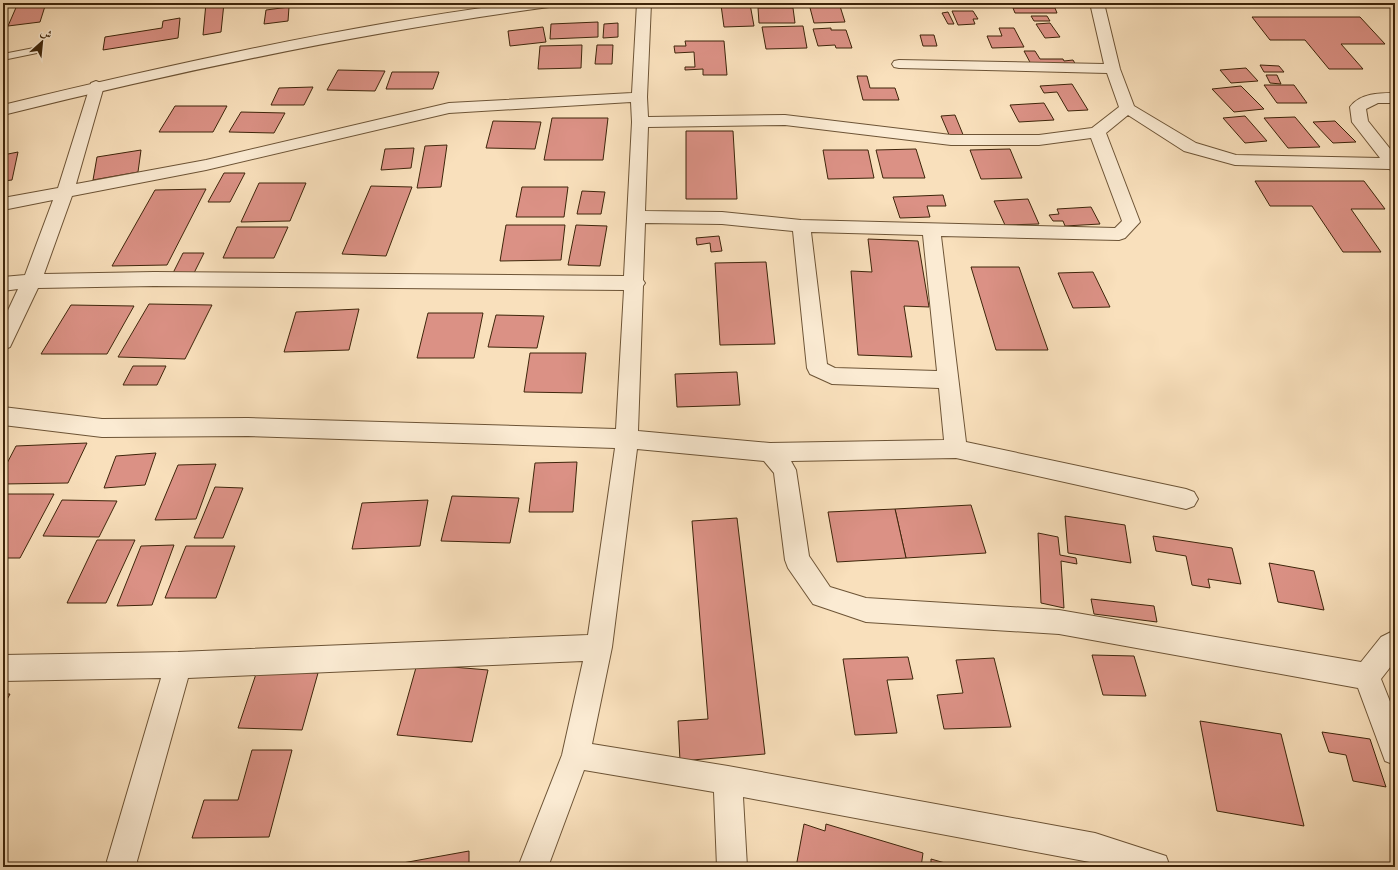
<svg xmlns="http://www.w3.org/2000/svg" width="1398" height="870" font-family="'IM FELL English',Amiri,serif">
<rect width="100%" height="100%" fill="#f9e0bc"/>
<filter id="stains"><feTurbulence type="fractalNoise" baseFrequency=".005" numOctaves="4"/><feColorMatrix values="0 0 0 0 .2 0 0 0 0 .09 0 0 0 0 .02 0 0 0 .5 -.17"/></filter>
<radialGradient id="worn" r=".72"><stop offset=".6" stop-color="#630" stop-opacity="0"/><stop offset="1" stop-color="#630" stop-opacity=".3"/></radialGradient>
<g fill="#db9185" stroke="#3e250a">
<polygon points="3,3 10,3 3,19"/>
<polygon points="18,3 46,3 40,22 8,26"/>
<polygon points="206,3 224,3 221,32 203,35"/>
<polygon points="839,3 845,22 814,23 809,4"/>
<polygon points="750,4 754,26 724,27 721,5"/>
<polygon points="289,7 288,21 264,24 266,10"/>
<polygon points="758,8 793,8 795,23 759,23"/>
<polygon points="1013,8 1055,8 1057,13 1015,13"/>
<polygon points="952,11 973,11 978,19 973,19 975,24 958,25"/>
<polygon points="948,12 954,24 948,24 942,13"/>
<polygon points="1031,16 1047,16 1050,21 1034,21"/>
<polygon points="1252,17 1360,17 1385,44 1341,44 1363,69 1329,69 1305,40 1270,40"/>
<polygon points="180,18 178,38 103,50 105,37 162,28 163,21"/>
<polygon points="598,22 598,37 550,39 551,24"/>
<polygon points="618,23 618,37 603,38 604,24"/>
<polygon points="1050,23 1060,37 1045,38 1036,24"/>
<polygon points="803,26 807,48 766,49 762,27"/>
<polygon points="543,27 546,42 510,46 508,31"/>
<polygon points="831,28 831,30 846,30 852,48 836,48 835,45 818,46 813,29"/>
<polygon points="999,28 1014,28 1024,47 992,48 987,36 1002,36"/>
<polygon points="920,35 934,35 937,46 923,46"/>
<polygon points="685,41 724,41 727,75 703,75 703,69 685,70 685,67 695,67 694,52 675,53 674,46 686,46"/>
<polygon points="582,45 581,68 538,69 540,46"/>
<polygon points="597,45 613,45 612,64 595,64"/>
<polygon points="1024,51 1035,51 1040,59 1063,59 1064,61 1073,60 1076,65 1032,66"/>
<polygon points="1260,65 1279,66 1284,72 1264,72"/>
<polygon points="1246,68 1258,81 1231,83 1220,70"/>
<polygon points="338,70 385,71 375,91 327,90"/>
<polygon points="392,72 439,72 433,89 386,89"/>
<polygon points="1266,75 1277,75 1281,84 1270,83"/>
<polygon points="857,76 867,76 870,88 895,88 899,100 863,100"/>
<polygon points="1072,84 1088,110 1068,111 1057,92 1044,93 1040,86"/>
<polygon points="1264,85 1294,85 1307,103 1277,103"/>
<polygon points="1241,86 1264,109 1234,112 1212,89"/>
<polygon points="313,87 304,105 271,105 279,88"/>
<polygon points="1044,103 1054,120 1019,122 1010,105"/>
<polygon points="175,106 227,106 213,132 159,132"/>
<polygon points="241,112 285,113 274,133 229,132"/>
<polygon points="955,115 964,137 950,137 941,116"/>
<polygon points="1245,116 1267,141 1245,143 1223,118"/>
<polygon points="1295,117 1320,147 1288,148 1264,118"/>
<polygon points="552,118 608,118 603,160 544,160"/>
<polygon points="493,121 541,122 535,149 486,148"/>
<polygon points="1335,121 1356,142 1333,143 1313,122"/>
<polygon points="686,131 733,131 737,199 686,199"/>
<polygon points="447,145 441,187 417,188 425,146"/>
<polygon points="414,148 411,168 381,170 385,149"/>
<polygon points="916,149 925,178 883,178 876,150"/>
<polygon points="1010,149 1022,178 981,179 970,150"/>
<polygon points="141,150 138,172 93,180 97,157"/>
<polygon points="823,150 868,150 874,178 828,179"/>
<polygon points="18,152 12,180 3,181 3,155"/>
<polygon points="224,173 245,173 230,202 208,202"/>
<polygon points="1255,181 1364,181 1385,209 1351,209 1381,252 1343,252 1312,206 1270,206"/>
<polygon points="259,183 306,183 290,221 241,222"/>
<polygon points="371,186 412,187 386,256 342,254"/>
<polygon points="522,187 568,187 564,217 516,217"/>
<polygon points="206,189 167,265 112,266 155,190"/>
<polygon points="582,191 605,192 601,214 577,214"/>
<polygon points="943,195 946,206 927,206 930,217 900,218 893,197"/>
<polygon points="1028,199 1039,224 1005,225 994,201"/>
<polygon points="1091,207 1100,224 1065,226 1063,221 1053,221 1049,215 1059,214 1057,209"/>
<polygon points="506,225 565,225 561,260 500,261"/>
<polygon points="576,225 607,226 600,266 568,265"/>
<polygon points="237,227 288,227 274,258 223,258"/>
<polygon points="719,236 722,251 711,252 710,243 697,245 696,238"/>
<polygon points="868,239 918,241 929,307 904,306 912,357 858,355 851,271 872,272"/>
<polygon points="183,253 204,253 194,273 173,273"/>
<polygon points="766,262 775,344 720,345 715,263"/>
<polygon points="971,267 1019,267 1048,350 996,350"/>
<polygon points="1093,272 1110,307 1073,308 1058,273"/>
<polygon points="149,304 212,305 185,359 118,357"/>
<polygon points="71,305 134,306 107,354 41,354"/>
<polygon points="359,309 349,350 284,352 296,312"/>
<polygon points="428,313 483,313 474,358 417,358"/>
<polygon points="496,315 544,316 537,348 488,347"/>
<polygon points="530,353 586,353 582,393 524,392"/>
<polygon points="133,366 166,366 157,385 123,385"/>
<polygon points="737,372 740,405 677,407 675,374"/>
<polygon points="87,443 68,483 3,484 3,471 16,446"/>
<polygon points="156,453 145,485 104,488 116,456"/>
<polygon points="577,462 573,512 529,512 535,463"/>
<polygon points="216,464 196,519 155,520 178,465"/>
<polygon points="215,487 243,488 223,538 194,538"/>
<polygon points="3,494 54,494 20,558 3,558"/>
<polygon points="452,496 519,498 510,543 441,541"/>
<polygon points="62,500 117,501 99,537 43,536"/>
<polygon points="428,500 420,546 352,549 362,503"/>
<polygon points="971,505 986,553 906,558 895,509"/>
<polygon points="895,509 906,558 837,562 828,512"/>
<polygon points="1065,516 1125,525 1131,563 1068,553"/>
<polygon points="737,518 765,754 680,761 678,721 708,719 692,521"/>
<polygon points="1038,533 1058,537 1060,555 1076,558 1077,564 1061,561 1064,608 1041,603"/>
<polygon points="1153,536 1232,548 1241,584 1208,579 1210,588 1192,585 1186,556 1156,551"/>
<polygon points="97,540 135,540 106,603 67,603"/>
<polygon points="174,545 152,605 117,606 141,546"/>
<polygon points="186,546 235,546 216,598 165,598"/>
<polygon points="1269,563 1314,571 1324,610 1278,602"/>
<polygon points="1091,599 1154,606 1157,622 1094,614"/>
<polygon points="1092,655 1134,656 1146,696 1103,695"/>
<polygon points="908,657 913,679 887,680 897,733 855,735 843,659"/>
<polygon points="994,658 1011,727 944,729 937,695 963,693 956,660"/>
<polygon points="417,664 488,670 472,742 397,735"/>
<polygon points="257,671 318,673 302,730 238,728"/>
<polygon points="3,694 10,694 3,707"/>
<polygon points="1200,721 1281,734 1304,826 1217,811"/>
<polygon points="1322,732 1370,739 1386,787 1353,781 1346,755 1329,752"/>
<polygon points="252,750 292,750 269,837 192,838 204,800 238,800"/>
<polygon points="804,824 825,831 826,824 923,853 921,867 796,867"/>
<polygon points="469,851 469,867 397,867 397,864"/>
<polygon points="931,859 959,867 931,867"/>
</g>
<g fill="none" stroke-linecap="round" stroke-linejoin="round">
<defs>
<polygon id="service" points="34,48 39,51 37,53 3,60 3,54"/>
<path id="minor" d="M 637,3 L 651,3 L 647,97 L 648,117 L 785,115 L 951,135 L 1039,135 L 1092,128 L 1119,107 L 1107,73 L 899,68 L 894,67 L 892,64 L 894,61 L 899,60 L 1104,64 L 1090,3 L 1104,3 L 1120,69 L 1134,106 L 1196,143 L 1236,155 L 1380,158 L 1352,122 L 1350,107 C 1360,93 1380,93 1395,93 L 1395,103 L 1378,103 L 1366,109 L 1368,121 L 1395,155 L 1395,171 L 1389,169 L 1235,165 L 1184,151 L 1128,115 L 1106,133 L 1140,222 L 1125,238 L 1119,240 L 941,236 L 966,442 L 1186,489 L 1194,492 L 1198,499 L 1194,506 L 1186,509 L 956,458 L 791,461 L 796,470 L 809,556 L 830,587 L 866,598 L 1059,610 L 1361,662 L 1381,637 L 1395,630 L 1395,661 L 1381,679 L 1395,714 L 1395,765 L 1385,761 L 1358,688 L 1059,634 L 866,622 L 813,604 L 788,568 L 785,560 L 774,473 L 764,461 L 637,449 L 612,647 L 592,744 L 728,766 L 1095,833 L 1166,856 L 1170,867 L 1108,867 L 1095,863 L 743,797 L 747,867 L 717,867 L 714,792 L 584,770 L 548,867 L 518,867 L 562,755 L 583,661 L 188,678 L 137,861 L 139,867 L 109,867 L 107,861 L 161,678 L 3,681 L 3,655 L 178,652 L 588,635 L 615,448 L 248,436 L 102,437 L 3,425 L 3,407 L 102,419 L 248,418 L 616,429 L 624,290 L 154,286 L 38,288 L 10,347 L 3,350 L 3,321 L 18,289 L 3,291 L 3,277 L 25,275 L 53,200 L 3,210 L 3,198 L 58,188 L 91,83 L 96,81 L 101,83 L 104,86 L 76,184 L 206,160 L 449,103 L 632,93 ZM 631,102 L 632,122 L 624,276 L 154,272 L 44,274 L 72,196 L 206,170 L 449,113 ZM 785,125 L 951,145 L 1039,145 L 1091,138 L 1122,221 L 1115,228 L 801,220 L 722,212 L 645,211 L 648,127 ZM 645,223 L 722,224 L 793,231 L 807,368 L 810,374 L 832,384 L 939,388 L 944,440 L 770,443 L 638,431 L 643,286 L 645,283 L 643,280 ZM 811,232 L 923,235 L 937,371 L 835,368 L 827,364 Z"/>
<path id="tertiary" d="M 518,3 L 556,3 L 554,6 L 549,7 C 365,32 184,70 3,115 L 3,105 C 173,64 344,26 518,3 Z"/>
</defs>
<use href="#service" stroke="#6d5436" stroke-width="2"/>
<use href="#minor" stroke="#6d5436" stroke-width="2"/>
<use href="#tertiary" stroke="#6d5436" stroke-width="2"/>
<use href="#service" fill="#fbebd3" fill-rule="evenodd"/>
<use href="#minor" fill="#fbebd3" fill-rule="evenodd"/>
<use href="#tertiary" fill="#fbebd3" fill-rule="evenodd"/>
</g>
<rect width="1398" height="870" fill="none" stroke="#f9e0bc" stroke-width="16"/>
<rect x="4" y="4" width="1390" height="862" fill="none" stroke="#3e250a" stroke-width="2"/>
<rect x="8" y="8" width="1382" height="854" fill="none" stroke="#3e250a"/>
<g transform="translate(42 42) rotate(27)" stroke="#fbebd3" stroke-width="3" paint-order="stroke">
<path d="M0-3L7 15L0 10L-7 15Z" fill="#3e250a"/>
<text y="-6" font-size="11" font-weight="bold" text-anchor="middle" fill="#3e250a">ش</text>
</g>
<rect width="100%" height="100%" filter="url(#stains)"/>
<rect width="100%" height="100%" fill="url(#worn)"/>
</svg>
